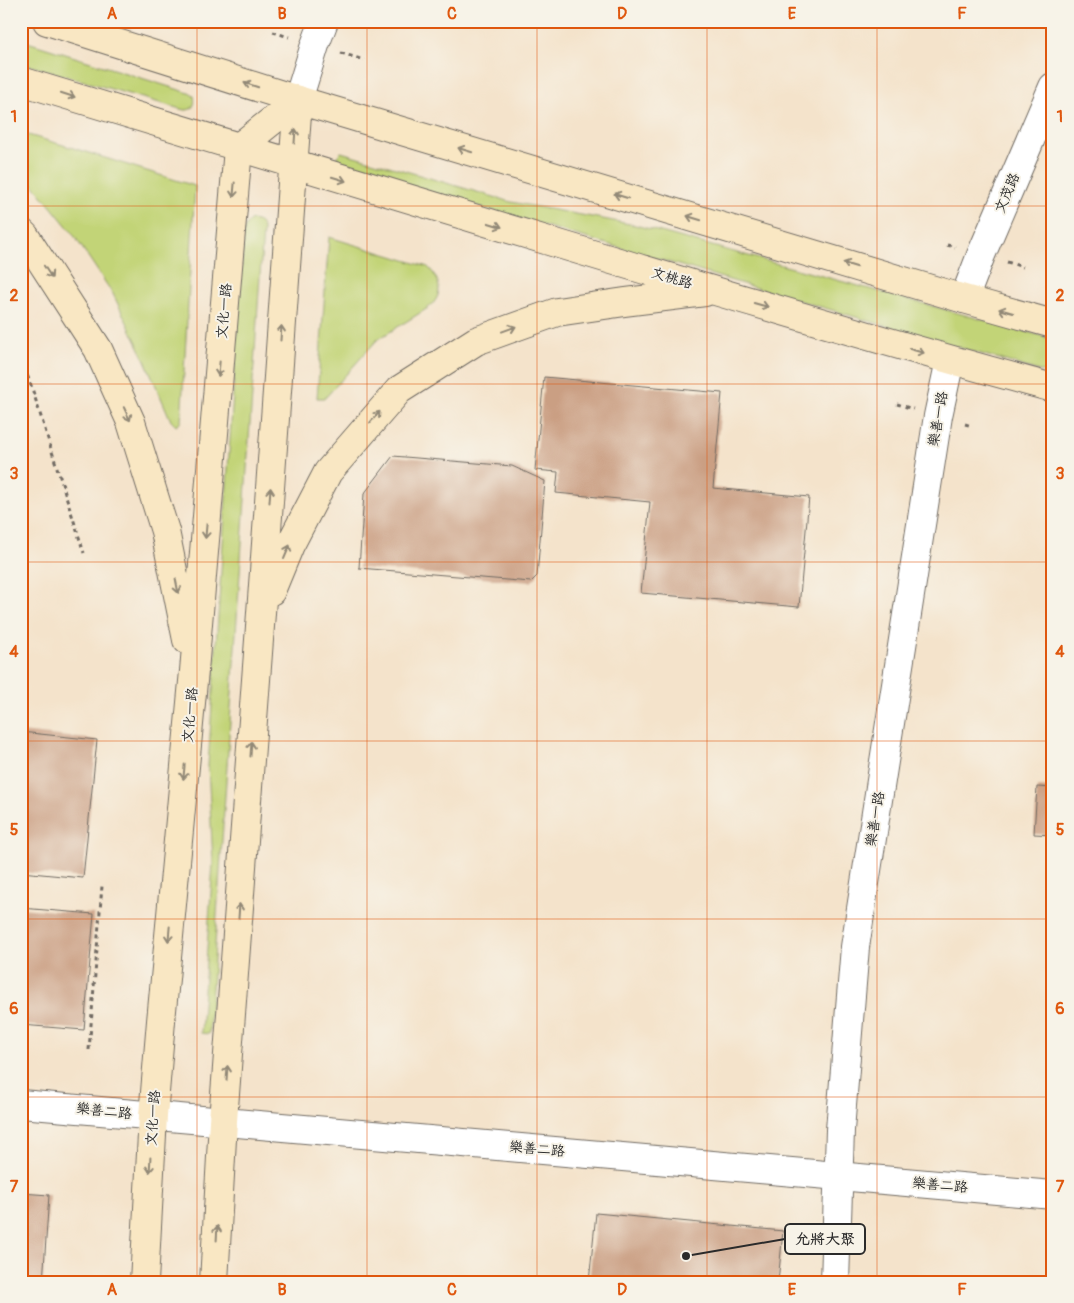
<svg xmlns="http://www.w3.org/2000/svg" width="1074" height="1303" font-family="Pangolin,'LXGW WenKai TC',sans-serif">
<rect width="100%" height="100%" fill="#f7f3e8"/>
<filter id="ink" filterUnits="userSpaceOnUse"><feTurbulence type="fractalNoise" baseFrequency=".02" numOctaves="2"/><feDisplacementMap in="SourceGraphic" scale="10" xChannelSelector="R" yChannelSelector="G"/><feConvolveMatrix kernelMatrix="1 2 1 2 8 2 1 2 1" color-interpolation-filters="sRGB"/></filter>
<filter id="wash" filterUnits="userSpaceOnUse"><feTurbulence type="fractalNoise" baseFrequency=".0096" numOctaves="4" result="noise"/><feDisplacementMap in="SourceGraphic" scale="20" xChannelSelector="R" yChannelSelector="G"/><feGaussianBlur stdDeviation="1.12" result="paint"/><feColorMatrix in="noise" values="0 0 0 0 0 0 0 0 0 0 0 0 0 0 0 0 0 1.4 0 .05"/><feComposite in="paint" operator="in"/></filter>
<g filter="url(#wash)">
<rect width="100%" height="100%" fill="#f4e3cb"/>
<g fill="#c2d477" stroke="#768051">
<path d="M 21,40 L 189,93 L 194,96 C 196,104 193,111 184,110 L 21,63 Z"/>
<polygon points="21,133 70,147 195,186 181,422 176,426 171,421 141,351 113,294 71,231 21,170"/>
<polygon points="341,152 511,202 635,225 1053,339 1053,375 341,166 336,160 337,156"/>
<path d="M 252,220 C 259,221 263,224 263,231 L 209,1034 L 201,1033 L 213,863 L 208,765 L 244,231 C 245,225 247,223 252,220 Z"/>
<path d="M 329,237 L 428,267 C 441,280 444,296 428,308 L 377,340 L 325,398 L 317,398 Z"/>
</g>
<g id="blocks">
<g fill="#ca9f83">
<polygon points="544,377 722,393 713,488 809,497 799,607 641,593 650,502 556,493 558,472 535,470"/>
<polygon points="393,456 512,466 545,481 537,576 531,582 359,568 364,494"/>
<polygon points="21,732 97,740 83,878 21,872"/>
<polygon points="1037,787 1053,788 1053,835 1034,834"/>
<polygon points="21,908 94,914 84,1030 21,1025"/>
<polygon points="21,1193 49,1195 43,1282 21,1282"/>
<polygon points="596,1213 783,1231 778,1282 589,1282"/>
</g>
</g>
</g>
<g filter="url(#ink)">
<use href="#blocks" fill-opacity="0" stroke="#716b63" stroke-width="1"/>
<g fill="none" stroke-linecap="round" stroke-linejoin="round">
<defs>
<g id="street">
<polyline points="298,100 315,45 324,21"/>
<polyline points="964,299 981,255 1053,87"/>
<polyline points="21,1104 1053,1195"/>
<polyline points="835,1282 840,1130 855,947 938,416 950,360"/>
</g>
<g id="secondary">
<polyline points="47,21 298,100 964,299 1053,324"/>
<path d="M 21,81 C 197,136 373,189 549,241 C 717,292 884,342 1053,388"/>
<polyline points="21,232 25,236 98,349 131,422 165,531 187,640"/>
<polyline points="271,591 290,545 328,472 399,390 476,341 557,312 625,302 705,292"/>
<polyline points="144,1282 153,1116 161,1021 194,671 238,148 298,100"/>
<polyline points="214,1282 223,1121 261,613 298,100"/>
</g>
</defs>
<use href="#street" stroke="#716b63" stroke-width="30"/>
<use href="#secondary" stroke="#716b63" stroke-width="30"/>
<g stroke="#716b63" stroke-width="3" stroke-dasharray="4 4" stroke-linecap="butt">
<polyline points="273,32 289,37"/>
<polyline points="341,53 364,60"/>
<polyline points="947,245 955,247"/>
<polyline points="1007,262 1023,267"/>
<polyline points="21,361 30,382 84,553"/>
<polyline points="897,404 913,409"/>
<polyline points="965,424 972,426"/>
<polyline points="89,1050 102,886"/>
</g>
<use href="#street" stroke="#fff" stroke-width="28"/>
<use href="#secondary" stroke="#f9e7c3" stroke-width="28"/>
</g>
<defs><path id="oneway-shaft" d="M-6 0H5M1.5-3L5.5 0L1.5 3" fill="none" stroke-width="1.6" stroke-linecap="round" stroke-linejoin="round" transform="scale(1.25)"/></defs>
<g stroke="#928977">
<use href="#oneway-shaft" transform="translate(251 85) rotate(-162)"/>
<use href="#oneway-shaft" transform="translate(68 95) rotate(18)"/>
<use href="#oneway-shaft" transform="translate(295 136) rotate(-86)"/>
<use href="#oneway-shaft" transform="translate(465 150) rotate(-163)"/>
<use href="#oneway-shaft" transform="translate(339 179) rotate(17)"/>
<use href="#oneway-shaft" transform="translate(234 190) rotate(95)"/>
<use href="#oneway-shaft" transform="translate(621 196) rotate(-163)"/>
<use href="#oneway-shaft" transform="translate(694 218) rotate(-163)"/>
<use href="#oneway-shaft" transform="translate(495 225) rotate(17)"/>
<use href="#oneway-shaft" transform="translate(850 265) rotate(-163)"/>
<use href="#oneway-shaft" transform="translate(48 272) rotate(57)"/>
<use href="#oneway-shaft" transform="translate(761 305) rotate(16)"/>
<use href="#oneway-shaft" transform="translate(1006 311) rotate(-164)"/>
<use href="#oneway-shaft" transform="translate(509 329) rotate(-20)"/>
<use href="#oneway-shaft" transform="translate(281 333) rotate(-86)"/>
<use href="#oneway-shaft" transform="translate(917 351) rotate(16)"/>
<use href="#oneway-shaft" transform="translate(219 369) rotate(95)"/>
<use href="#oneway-shaft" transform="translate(127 414) rotate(65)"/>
<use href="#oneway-shaft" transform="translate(375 417) rotate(-49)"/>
<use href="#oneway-shaft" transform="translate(270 495) rotate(-86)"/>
<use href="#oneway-shaft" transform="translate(206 531) rotate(95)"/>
<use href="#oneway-shaft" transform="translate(287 552) rotate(-67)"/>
<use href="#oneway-shaft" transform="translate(177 586) rotate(79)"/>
<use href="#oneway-shaft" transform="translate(251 749) rotate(-86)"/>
<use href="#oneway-shaft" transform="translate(184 772) rotate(95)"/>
<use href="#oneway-shaft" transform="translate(239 911) rotate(-86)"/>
<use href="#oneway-shaft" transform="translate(169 934) rotate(95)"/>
<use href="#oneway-shaft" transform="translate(227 1073) rotate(-86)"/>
<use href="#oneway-shaft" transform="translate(150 1165) rotate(93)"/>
<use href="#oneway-shaft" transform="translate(217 1233) rotate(-87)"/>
</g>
</g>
<path fill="none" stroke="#df570e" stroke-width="1" stroke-opacity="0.55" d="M 197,21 L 197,1282M 367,21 L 367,1282M 537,21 L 537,1282M 707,21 L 707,1282M 877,21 L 877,1282M 21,206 L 1053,206M 21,384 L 1053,384M 21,562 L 1053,562M 21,741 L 1053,741M 21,919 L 1053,919M 21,1097 L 1053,1097"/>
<g text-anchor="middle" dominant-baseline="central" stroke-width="4" stroke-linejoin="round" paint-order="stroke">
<g font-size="14" fill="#2b2b2b" stroke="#f7f3e8">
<text transform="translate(1007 193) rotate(-67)">文茂路</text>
<text transform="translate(672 278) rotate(17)">文桃路</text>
<text transform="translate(224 311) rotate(-85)">文化一路</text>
<text transform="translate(938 419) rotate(-80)">樂善一路</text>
<text transform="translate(190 715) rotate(-85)">文化一路</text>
<text transform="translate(875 819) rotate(-81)">樂善一路</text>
<text transform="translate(104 1111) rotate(6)">樂善二路</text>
<text transform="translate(153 1118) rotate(-86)">文化一路</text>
<text transform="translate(537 1149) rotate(5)">樂善二路</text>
<text transform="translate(940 1185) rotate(5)">樂善二路</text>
</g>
</g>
<path fill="none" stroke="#2b2b2b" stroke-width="2" d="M686 1256L785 1239"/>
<circle fill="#2b2b2b" stroke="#f7f3e8" stroke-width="2" cx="686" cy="1256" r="5"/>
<rect fill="#f7f3e8" stroke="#2b2b2b" stroke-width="2" x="785" y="1224" width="80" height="30" rx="5"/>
<g font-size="15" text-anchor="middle" font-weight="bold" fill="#2b2b2b">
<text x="825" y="1244">允將大聚</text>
</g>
<rect width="1074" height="1303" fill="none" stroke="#f7f3e8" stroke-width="55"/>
<rect x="28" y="28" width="1018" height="1248" fill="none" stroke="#df570e" stroke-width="2"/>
<g font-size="16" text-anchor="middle" font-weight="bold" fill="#df570e">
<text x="112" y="19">A</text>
<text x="282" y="19">B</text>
<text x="452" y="19">C</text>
<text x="622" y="19">D</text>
<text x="792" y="19">E</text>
<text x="962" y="19">F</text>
<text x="14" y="122">1</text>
<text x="1060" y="122">1</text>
<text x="14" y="301">2</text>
<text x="1060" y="301">2</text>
<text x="14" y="479">3</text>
<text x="1060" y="479">3</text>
<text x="14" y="657">4</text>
<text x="1060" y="657">4</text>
<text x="14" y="835">5</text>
<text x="1060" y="835">5</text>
<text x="14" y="1014">6</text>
<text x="1060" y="1014">6</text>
<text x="14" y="1192">7</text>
<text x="1060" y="1192">7</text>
<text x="112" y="1295">A</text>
<text x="282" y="1295">B</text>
<text x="452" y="1295">C</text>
<text x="622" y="1295">D</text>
<text x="792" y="1295">E</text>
<text x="962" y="1295">F</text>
</g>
</svg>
